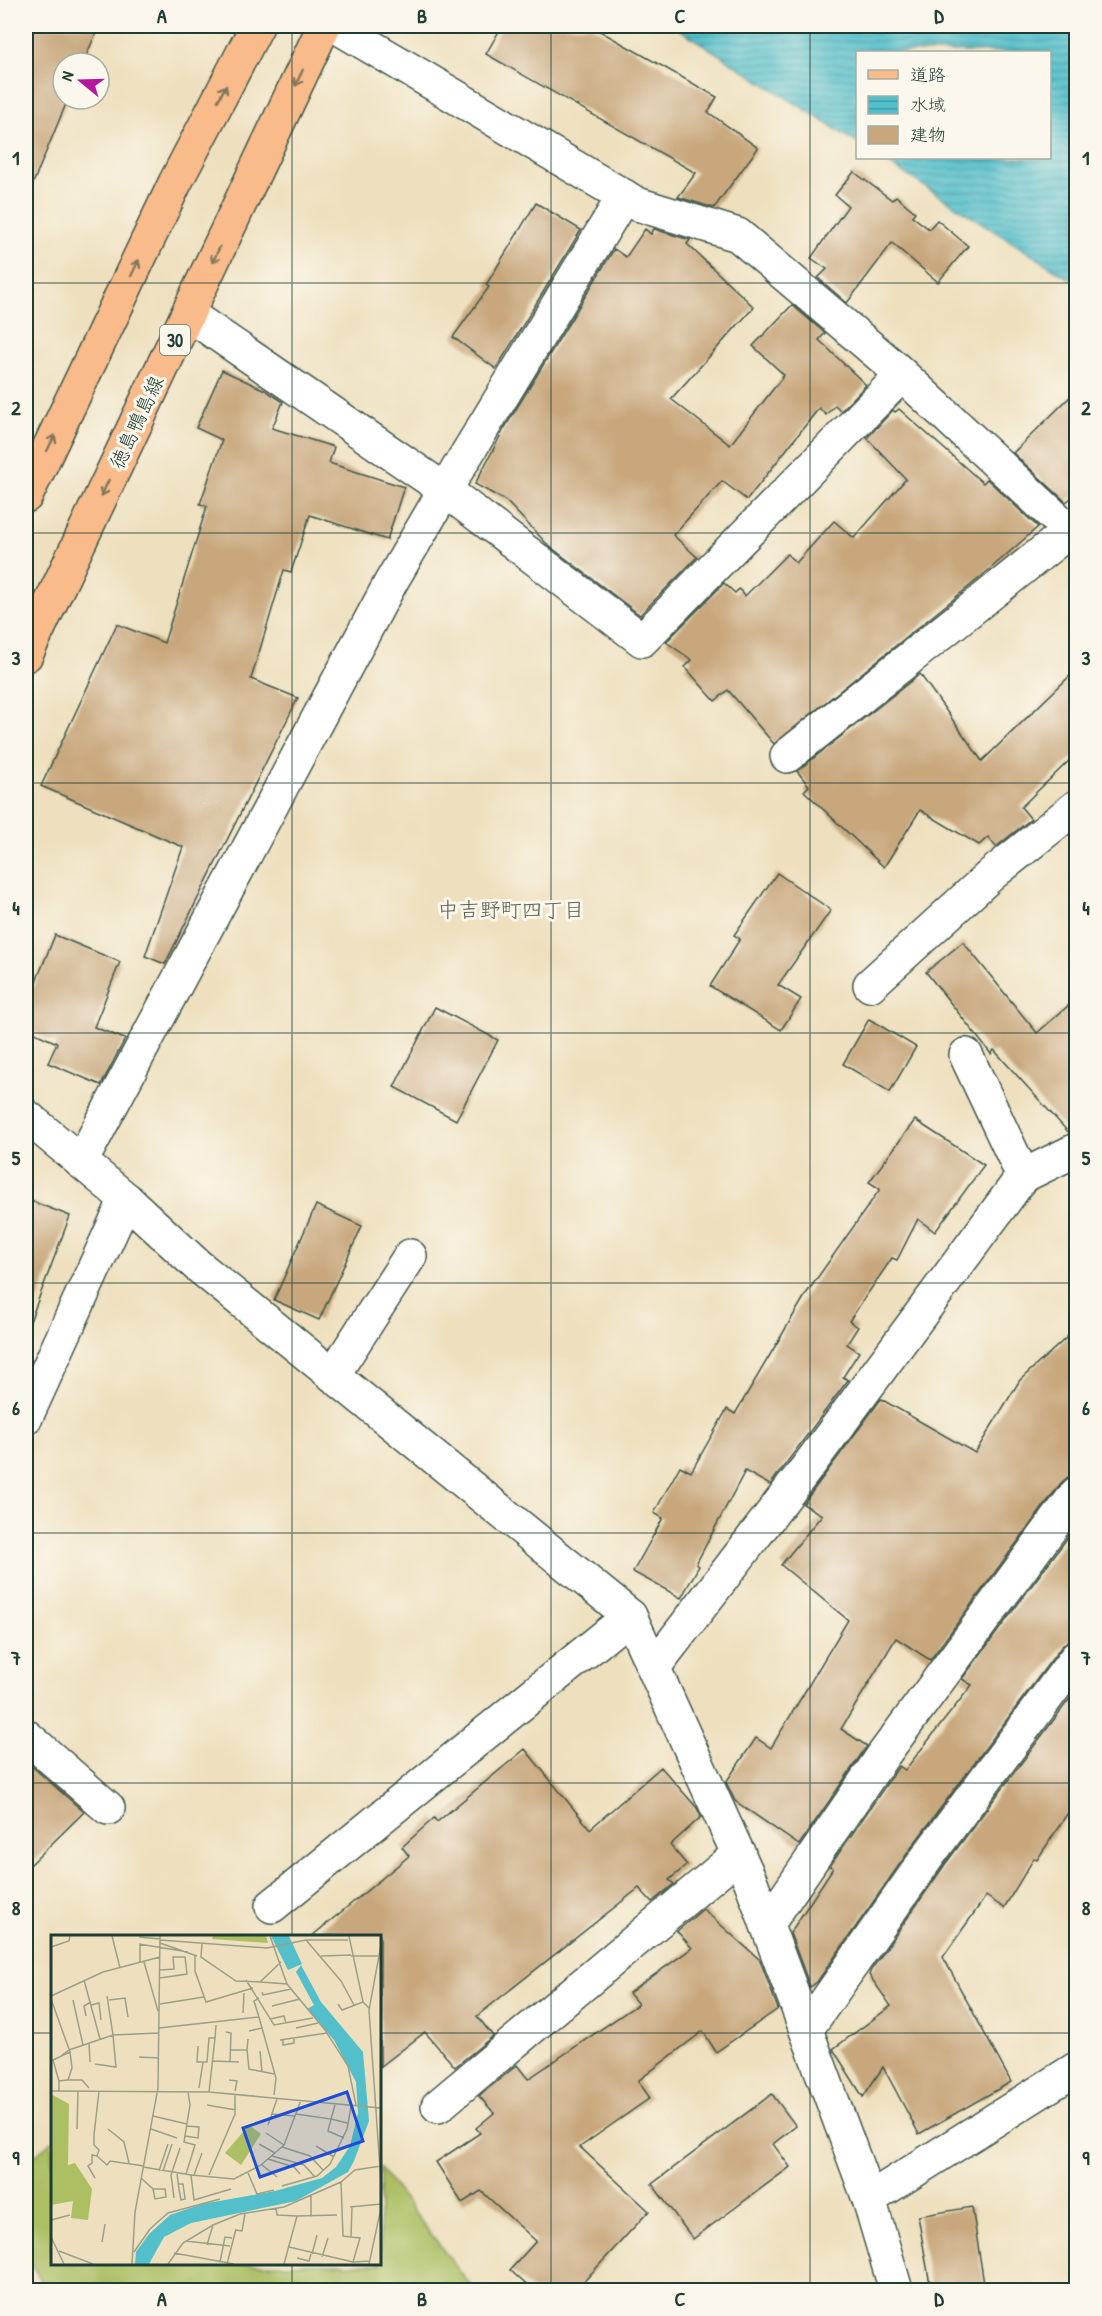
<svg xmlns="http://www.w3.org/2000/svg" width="1102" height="2316" font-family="'Patrick Hand','Klee One',sans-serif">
<defs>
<pattern id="water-rules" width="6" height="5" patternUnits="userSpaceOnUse" patternTransform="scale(1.5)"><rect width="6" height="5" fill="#52bfcb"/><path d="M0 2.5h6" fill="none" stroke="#439ca6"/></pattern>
</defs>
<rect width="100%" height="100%" fill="#fbf7ec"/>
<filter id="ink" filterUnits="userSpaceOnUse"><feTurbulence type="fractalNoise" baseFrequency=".0167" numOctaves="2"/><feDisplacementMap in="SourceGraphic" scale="12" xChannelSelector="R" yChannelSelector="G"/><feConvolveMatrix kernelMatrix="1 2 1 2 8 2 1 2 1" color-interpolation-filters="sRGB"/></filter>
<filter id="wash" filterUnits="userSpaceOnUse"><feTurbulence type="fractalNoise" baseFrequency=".008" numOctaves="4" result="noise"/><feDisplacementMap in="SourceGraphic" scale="24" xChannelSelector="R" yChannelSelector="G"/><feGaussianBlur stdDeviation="1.35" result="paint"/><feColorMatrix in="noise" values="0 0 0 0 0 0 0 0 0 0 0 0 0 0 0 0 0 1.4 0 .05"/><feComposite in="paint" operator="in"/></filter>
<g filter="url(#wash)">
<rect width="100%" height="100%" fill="#eee0be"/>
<polygon fill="#acbf63" stroke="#667e4c" stroke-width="1.5" points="52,2141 52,2264 380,2264 380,2168 474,2290 47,2290 26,2255 26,2162"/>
<polygon fill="url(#water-rules)" stroke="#387e80" stroke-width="1.5" points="674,26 1076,26 1076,283 880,158 1050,158 1050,52 858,52 857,143"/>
<g id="blocks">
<g fill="#c8a77d">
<polygon points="26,26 99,26 83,63 63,63 63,99 68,99 26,200"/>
<polygon points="502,26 591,26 717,97 708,112 758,148 714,208 678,197 696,173 486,54"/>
<polygon points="854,172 892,200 896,196 915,212 912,216 929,229 937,220 968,246 938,282 892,243 847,303 818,278 827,269 811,258 848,206 835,195"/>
<polygon points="536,203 581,230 496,369 453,337 489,287 486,285"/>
<polygon points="645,229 651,234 654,229 690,240 687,244 754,307 671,399 730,445 784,375 753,346 792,305 825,333 819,340 866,385 841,411 835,405 826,415 819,408 747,500 722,481 673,535 697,557 640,615 548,545 506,501 475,484 504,429 614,249 626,257"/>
<polygon points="222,370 265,390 283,402 272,428 334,447 329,463 404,487 387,540 310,515 291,572 284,570 251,679 298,698 165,964 145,956 183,847 41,786 117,624 164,643 207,506 200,504 222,440 196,428"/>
<polygon points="1077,390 1077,493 1066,502 1013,453"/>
<polygon points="899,409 983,483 987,479 1038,527 982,576 774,744 728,690 715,701 685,667 692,660 666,642 724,583 735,593 739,589 745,596 787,554 796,563 834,521 854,538 906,479 867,438 893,410 895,412"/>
<polygon points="1077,669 1077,753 1021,807 1031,819 996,847 988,837 979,845 920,810 884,867 804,791 809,786 797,771 920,674 982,761"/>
<polygon points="777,873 831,910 778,985 801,999 781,1030 710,986 740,939 734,935"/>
<polygon points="55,935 120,962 94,1027 125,1039 101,1085 48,1063 57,1043 26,1029 26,1006"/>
<polygon points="963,942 1037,1033 1077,998 1077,1131 1069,1133 994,1050 991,1054 926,972"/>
<polygon points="435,1007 498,1040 456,1120 394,1087"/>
<polygon points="869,1019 916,1047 890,1092 843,1064"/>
<polygon points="915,1120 984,1165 935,1232 918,1219 897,1260 892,1258 849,1321 858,1327 847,1344 859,1352 843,1377 848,1380 770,1485 745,1471 696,1564 699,1566 681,1598 633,1572 663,1518 654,1513 680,1466 691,1472 727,1409 735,1414 806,1294 880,1189 869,1182"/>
<polygon points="26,1199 70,1216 29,1324 26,1323"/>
<polygon points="316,1205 362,1226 319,1320 274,1300"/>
<polygon points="1077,1328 1077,1476 1068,1477 1061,1483 930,1660 896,1638 841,1729 867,1746 799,1845 735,1801 726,1782 756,1738 771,1748 848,1620 781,1565 822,1515 803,1504 881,1399 975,1453 1020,1380"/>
<polygon points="1077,1525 1077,1640 1068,1641 1061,1647 916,1841 817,1982 810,1987 790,1933 833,1868 830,1866 899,1766 905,1770 972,1685 962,1679"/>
<polygon points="1077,1689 1077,1799 1037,1860 1034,1858 1004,1908 986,1896 943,1957 1011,2082 919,2134 883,2067 863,2097 833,2049 891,2006 869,1975 871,1970 946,1863"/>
<polygon points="525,1749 590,1829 661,1767 697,1808 701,1817 670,1845 687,1865 669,1880 674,1884 652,1902 639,1888 477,2016 493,2036 455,2067 425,2032 380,2067 380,1936 312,1936 409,1856 402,1847 434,1818 437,1822"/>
<polygon points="26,1761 84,1812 26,1869"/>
<polygon points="703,1909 760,1960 778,2009 716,2052 703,2031 638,2081 650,2098 580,2147 649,2211 576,2290 532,2290 510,2270 536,2241 481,2191 462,2203 436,2162 480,2133 476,2128 494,2113 479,2096 517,2065 528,2079 638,2004 629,1993 692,1948 677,1931"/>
<polygon points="772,2094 796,2126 773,2144 790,2167 693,2239 652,2184"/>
<polygon points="972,2207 985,2290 931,2290 918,2216"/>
</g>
</g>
</g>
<g filter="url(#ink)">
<use href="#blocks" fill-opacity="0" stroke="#3e5549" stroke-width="1.5"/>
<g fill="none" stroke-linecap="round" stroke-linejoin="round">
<defs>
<g id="minor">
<polyline points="336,26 637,204 738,235 895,368 1056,518 1076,541"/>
<polyline points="188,314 445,490 624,196"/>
<polyline points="787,756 1068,532"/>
<polyline points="870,985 992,874 1076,807"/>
<polyline points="966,1055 1023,1176"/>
<polyline points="26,1116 126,1199 197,1265 630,1616 751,1882 869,2199 896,2290"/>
<polyline points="81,1162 391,582 445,490 642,640 902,375"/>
<polyline points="333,1375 410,1256"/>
<polyline points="26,1417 126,1199"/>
<polyline points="654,1667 809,1465 1023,1176 1076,1150"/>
<polyline points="26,1736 108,1808"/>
<polyline points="272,1906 630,1616"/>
<polyline points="767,1925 884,1754 1076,1494"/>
<polyline points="806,2030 931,1852 1076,1658"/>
<polyline points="438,2106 739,1854"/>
<polyline points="869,2199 1076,2069"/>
</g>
<g id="major">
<polyline points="26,496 175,183 257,26"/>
<polyline points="26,655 324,26"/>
</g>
</defs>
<use href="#minor" stroke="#3e5549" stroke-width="36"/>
<use href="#major" stroke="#3e5549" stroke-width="36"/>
<use href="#minor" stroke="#fff" stroke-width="33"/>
<use href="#major" stroke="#fabb8b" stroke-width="33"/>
</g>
<defs><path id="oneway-shaft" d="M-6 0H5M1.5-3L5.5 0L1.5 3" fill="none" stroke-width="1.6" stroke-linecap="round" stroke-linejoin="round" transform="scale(1.5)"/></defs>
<g stroke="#82765b">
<use href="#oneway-shaft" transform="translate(299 78) rotate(115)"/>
<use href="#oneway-shaft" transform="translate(222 93) rotate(-62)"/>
<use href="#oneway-shaft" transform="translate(216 255) rotate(115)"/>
<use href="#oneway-shaft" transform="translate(135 268) rotate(-64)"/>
<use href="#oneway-shaft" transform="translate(51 443) rotate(-64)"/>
<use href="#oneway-shaft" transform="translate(105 488) rotate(115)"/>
</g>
</g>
<path fill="none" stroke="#1f3d34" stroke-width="1.5" stroke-opacity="0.55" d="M 292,26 L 292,1936M 551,26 L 551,2290M 810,26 L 810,2290M 26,283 L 1076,283M 26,533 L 1076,533M 26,783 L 1076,783M 26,1033 L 1076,1033M 26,1283 L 1076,1283M 26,1533 L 1076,1533M 26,1783 L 1076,1783M 26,2033 L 52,2033M 380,2033 L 1076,2033M 292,2264 L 292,2290"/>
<g text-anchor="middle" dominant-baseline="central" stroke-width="6" stroke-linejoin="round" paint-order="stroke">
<rect fill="#fbf7ec" stroke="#61756b" stroke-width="1.5" x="160" y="325" width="30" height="30" rx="4.5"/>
<g font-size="18" font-weight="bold" fill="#1f3d34">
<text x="175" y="340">30</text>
</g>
<g font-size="20" fill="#1f3d34" stroke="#fbf7ec">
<text transform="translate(136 422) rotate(-65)">徳島鴨島線</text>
</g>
<g font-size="21" fill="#5a624e" stroke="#fbf7ec">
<text x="511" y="909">中吉野町四丁目</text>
</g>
</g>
<g transform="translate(51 1935)">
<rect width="330" height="330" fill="#eee0be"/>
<path d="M 162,1 L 215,1 L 217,8 L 161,4 ZM 198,190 L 210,199 L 190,230 L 174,218 Z" fill="#acbf63"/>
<path d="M 0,159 L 18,169 L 17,230 L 24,228 L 41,254 L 37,285 L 20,283 L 22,266 L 0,270 Z" fill="#acbf63"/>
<path d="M 220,1 L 238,1 L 251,29 L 237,35 ZM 250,30 L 270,67 L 312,117 L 318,186 L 303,226 L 297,237 L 245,266 L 140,288 L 113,302 L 98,329 L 84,329 L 85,317 L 98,299 L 119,280 L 151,269 L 224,256 L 271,243 L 285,232 L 299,211 L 307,178 L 305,147 L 283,105 L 256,74 L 263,70 L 245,37 Z" fill="#52bfcb"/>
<path fill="none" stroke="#9b9f87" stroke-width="1.5" d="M 61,1 L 69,33M 219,1 L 236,49 L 274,95 L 297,131 L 305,170M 298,1 L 312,67 L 318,73M 88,2 L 109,4M 109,5 L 216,13 L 255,5 L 297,5M 255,5 L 290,46 L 303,70M 109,8 L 146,21M 151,8 L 150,22 L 185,46 L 209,47 L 230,27M 88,9 L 137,17M 330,10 L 318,75 L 330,248M 0,12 L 18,6 L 19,1M 144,20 L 144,36 L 155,67 L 202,53M 270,21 L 300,20M 300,21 L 327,21M 93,27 L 107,76M 89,28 L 89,9M 109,43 L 136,39 L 134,22 L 122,22 L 123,34 L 109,35M 33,45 L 49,104M 195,45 L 223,90 L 262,83M 209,47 L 236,49M 211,57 L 212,60 L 240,54M 0,61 L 52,37 L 109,22M 0,64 L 19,117M 22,65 L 32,110M 58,65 L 74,63 L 77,82M 109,69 L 153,62M 287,69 L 291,75 L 312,67M 40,70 L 48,68 L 50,85M 221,71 L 249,64M 192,78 L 193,58M 35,81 L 33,71 L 40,67M 208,82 L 203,66 L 208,63M 219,84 L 233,81 L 235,88M 108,93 L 208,82 L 211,93 L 198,96M 211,93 L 225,143 L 223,160M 245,93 L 267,88M 175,97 L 180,98 L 179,127M 229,105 L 276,98M 232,105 L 232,110 L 243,108 L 243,103M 38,108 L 39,127M 147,111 L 146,127 L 156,127 L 158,103 L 164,103 L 165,90M 179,115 L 196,115 L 197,104M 196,115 L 198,134 L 223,139M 209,116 L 211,137M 10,121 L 18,115 L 62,100 L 56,61M 88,122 L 108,123M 162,126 L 188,127M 44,129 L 65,132 L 62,100 L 108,98M 178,145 L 186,146 L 184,156M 8,146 L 2,125 L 19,117 L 21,133 L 17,145M 148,153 L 152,127M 0,156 L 158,157 L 330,173M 8,156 L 8,146 L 16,145 L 31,145 L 38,153M 48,156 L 43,200 L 43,210 L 48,215 L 46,221 L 56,230 L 59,226 L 93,231M 158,157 L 164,103M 156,170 L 185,175M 284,170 L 280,184 L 296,188M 221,179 L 244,181M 245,179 L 280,184 L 277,196 L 293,203M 102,181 L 136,189M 217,190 L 226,164M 26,194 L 27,156M 57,194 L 73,207 L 78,228M 100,194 L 126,203M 215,198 L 233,210M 134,201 L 147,203 L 148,192 L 136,191M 208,209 L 224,218M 265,211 L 283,222M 231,212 L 259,221 L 272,235M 221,221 L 253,230 L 264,242M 217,224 L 243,232 L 249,239M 211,230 L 226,242M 92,232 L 140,240 L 143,265 L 180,254M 108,236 L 117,209M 112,236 L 121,209M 197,238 L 206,259 L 223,255M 126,239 L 128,254 L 130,265 L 134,264 L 132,249 L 128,249M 135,239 L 144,210 L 133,207 L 139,170 L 137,157M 140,240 L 183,244 L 210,230 L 233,210 L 250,165M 143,240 L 151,218M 158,240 L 184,179 L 184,159M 44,243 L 37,231 L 41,228 L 41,220 L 46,221M 90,243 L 102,254 L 104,264 L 115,262 L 114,254 L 102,254M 290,247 L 304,235 L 330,231M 231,251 L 266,241 L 279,229 L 296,194 L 300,172M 123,263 L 120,240 L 129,213M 299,272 L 330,269M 301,272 L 300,302 L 309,303 L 302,327 L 319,326M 225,273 L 226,280 L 246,281M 260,282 L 260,259M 0,285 L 19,280M 185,295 L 191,296 L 194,279M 0,302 L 13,329M 135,306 L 179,311M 51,307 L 54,289M 156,310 L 162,290M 238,312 L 302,327M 8,316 L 42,329M 83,317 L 99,294 L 117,278 L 169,264M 123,318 L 183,329M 261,319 L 266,300M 271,322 L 277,303M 246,323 L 258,326 L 260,319M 169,327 L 174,302 L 181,303M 81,329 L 84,277 L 107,153 L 109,1M 117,329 L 132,308 L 162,290 L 189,279 L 233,272 L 290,247 L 292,301 L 300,302M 176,329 L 185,294M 233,329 L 246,281 L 286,280M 318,329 L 330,273"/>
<path fill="#1d4ed8" fill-opacity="0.15" stroke="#1d4ed8" stroke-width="3" d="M 296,157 L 312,206 L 209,242 L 192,193 Z"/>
<rect width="330" height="330" fill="none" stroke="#1f3d34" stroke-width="3"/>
</g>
<rect width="1102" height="2316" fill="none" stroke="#fbf7ec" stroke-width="66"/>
<rect x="856" y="51" width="195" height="108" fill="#fbf7ec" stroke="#a3ada2" stroke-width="1.5"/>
<rect x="868" y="70" width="30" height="9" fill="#fabb8b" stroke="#a3ada2" stroke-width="1.5"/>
<text x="910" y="81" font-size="18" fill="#1f3d34">道路</text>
<rect x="868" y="96" width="30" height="18" fill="url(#water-rules)" stroke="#a3ada2" stroke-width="1.5"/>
<text x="910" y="111" font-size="18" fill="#1f3d34">水域</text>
<rect x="868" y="126" width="30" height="18" fill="#c8a77d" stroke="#a3ada2" stroke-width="1.5"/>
<text x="910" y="141" font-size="18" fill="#1f3d34">建物</text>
<g transform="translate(81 81) rotate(289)"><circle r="28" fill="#fbf7ec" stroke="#a3ada2" stroke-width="1.5"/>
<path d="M0-4.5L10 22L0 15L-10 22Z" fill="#b5179e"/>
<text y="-9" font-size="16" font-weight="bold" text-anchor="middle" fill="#1f3d34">N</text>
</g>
<rect x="33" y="33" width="1036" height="2250" fill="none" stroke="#1f3d34" stroke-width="2"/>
<g font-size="20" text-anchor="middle" font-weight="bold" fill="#1f3d34">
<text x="162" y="23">A</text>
<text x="422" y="23">B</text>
<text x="680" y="23">C</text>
<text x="939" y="23">D</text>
<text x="16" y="165">1</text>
<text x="1086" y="165">1</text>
<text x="16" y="415">2</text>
<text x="1086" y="415">2</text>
<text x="16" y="665">3</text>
<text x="1086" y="665">3</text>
<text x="16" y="915">4</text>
<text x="1086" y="915">4</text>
<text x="16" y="1165">5</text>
<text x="1086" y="1165">5</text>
<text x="16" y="1415">6</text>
<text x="1086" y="1415">6</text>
<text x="16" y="1665">7</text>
<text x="1086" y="1665">7</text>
<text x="16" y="1915">8</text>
<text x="1086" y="1915">8</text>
<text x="16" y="2165">9</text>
<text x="1086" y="2165">9</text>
<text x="162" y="2306">A</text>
<text x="422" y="2306">B</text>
<text x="680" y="2306">C</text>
<text x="939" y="2306">D</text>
</g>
</svg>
